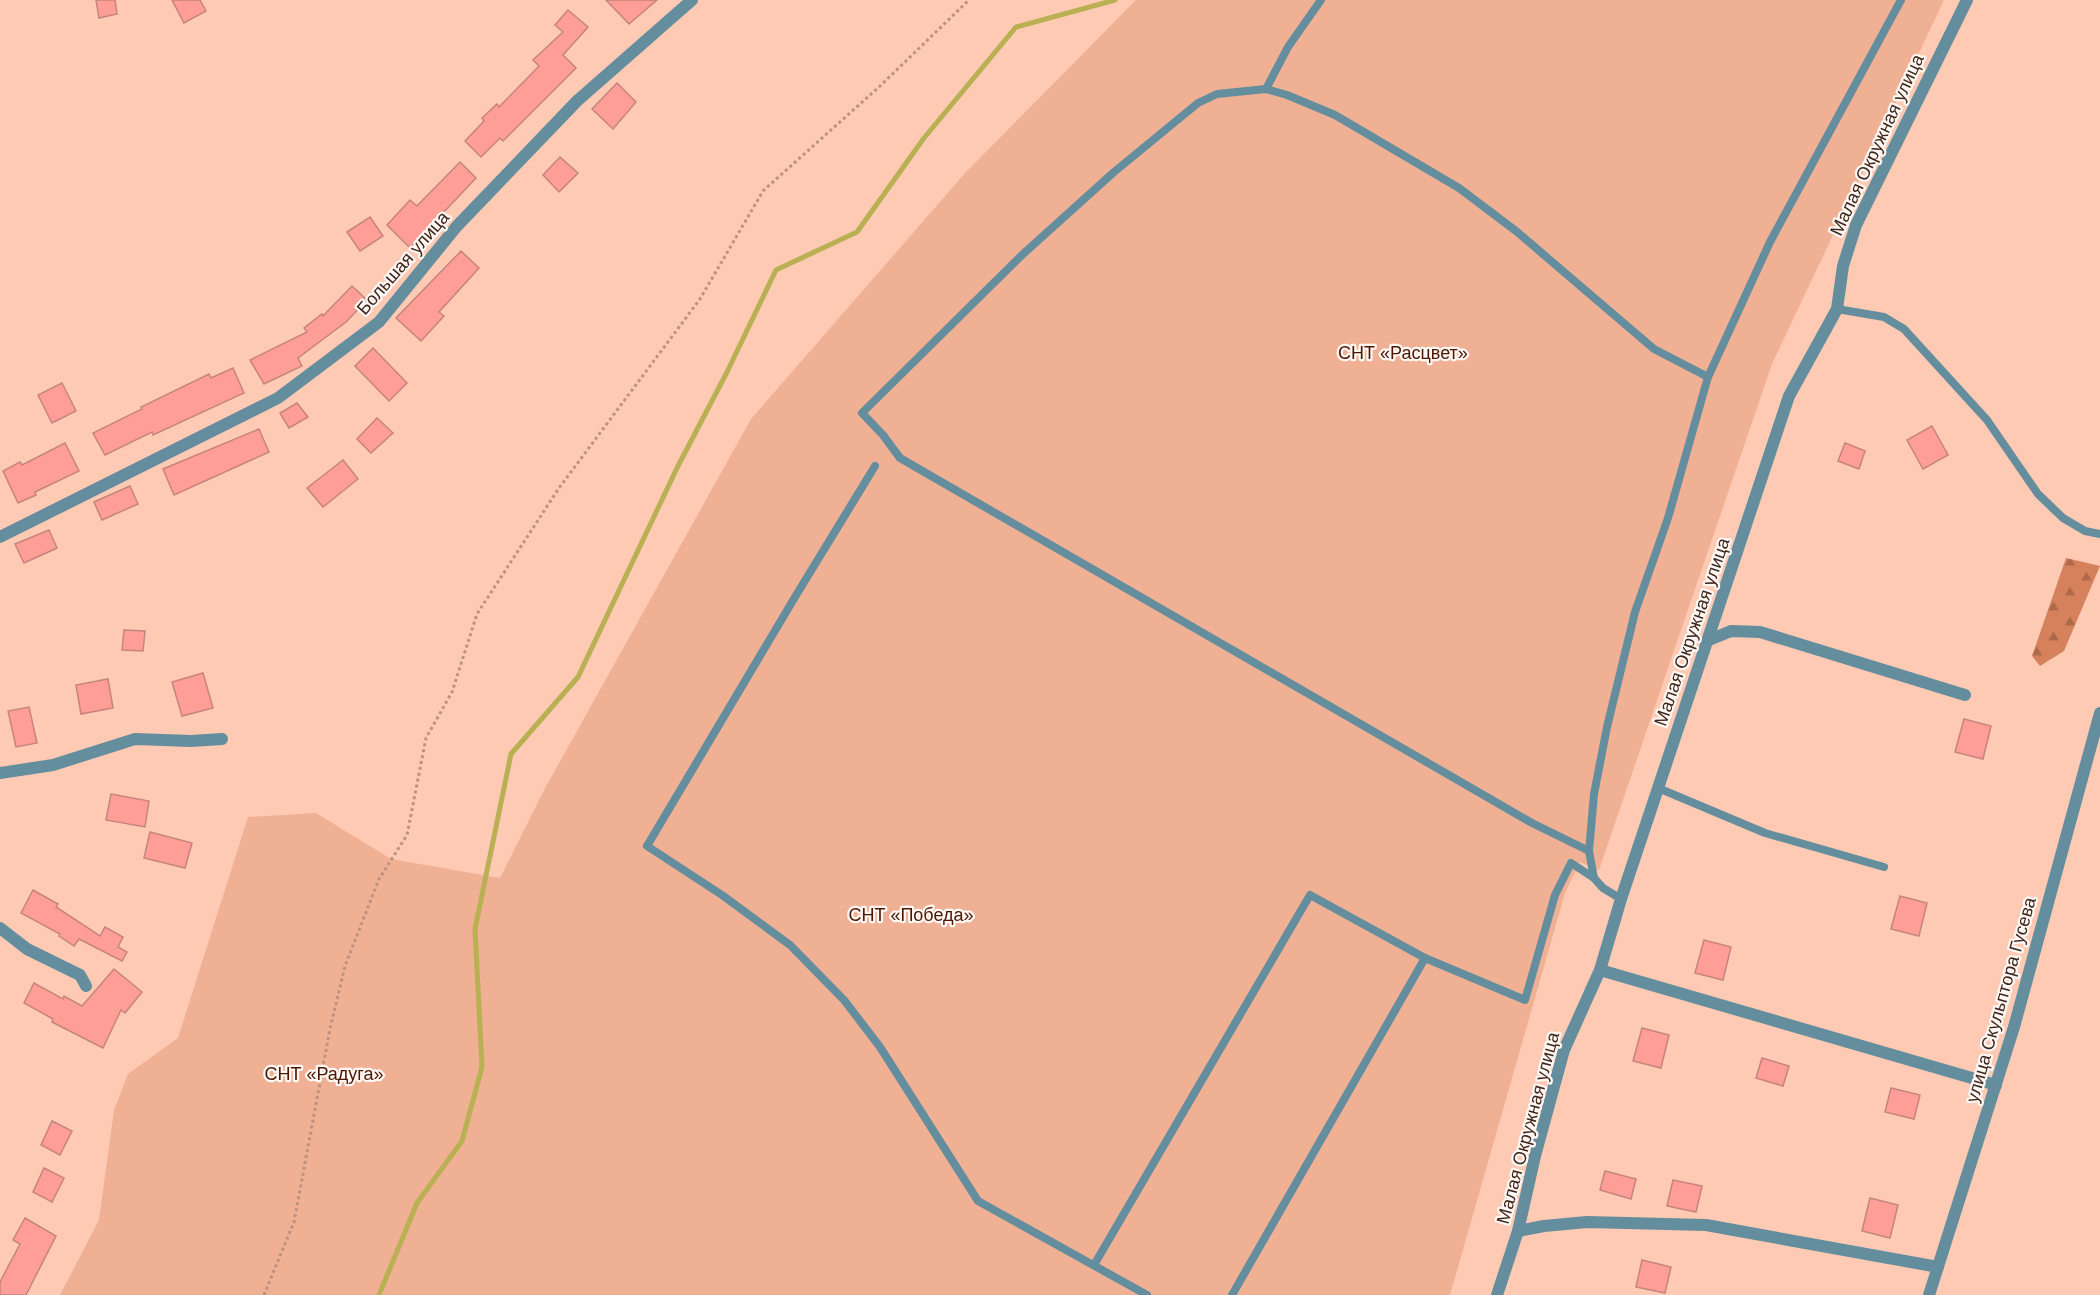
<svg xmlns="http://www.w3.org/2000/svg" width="2100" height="1295" font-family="Helvetica,sans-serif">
<defs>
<pattern id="forest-firs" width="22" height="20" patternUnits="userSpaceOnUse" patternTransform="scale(1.5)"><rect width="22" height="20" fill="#d5815c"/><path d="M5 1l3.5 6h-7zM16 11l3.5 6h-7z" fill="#ae694b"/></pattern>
</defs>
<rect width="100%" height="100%" fill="#fecab4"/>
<polygon fill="url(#forest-firs)" points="2066,558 2100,566 2064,651 2040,666 2032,656"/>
<polygon fill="#f0b094" points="1136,0 1944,0 1772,364 1599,870 1580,862 1565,893 1450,1295 60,1295 99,1220 114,1110 128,1074 178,1038 248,817 316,813 391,859 500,878 543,792 751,419 966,172"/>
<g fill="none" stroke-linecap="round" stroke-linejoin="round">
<polyline stroke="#b8b053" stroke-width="5" points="379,1295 417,1203 462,1141 482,1067 475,929 511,754 578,677 677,468 726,374 776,270 857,232 924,138 1016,27 1115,0"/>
</g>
<g fill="#ff9e97" stroke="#c6847e" stroke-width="1.5">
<polygon points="96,0 115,0 117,14 99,18"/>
<polygon points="172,0 200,0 206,11 184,23"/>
<polygon points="606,0 657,0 629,24"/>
<polygon points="568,10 588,27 563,55 576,68 503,141 500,138 481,157 465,141 484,121 482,118 497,104 499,107 539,66 533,60 563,32 555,25"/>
<polygon points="617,83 636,102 613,129 592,109"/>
<polygon points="560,157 578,173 559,192 543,175"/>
<polygon points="460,162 476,178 410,248 387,225 410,200 417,206"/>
<polygon points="370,217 383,236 360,251 347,232"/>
<polygon points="461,251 479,268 439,312 444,316 421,341 396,318"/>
<polygon points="352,286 367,300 346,322 298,358 302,366 264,384 250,360 307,332 304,328 322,314 323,316"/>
<polygon points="373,348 407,383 389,401 355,366"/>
<polygon points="233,368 244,393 153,435 152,432 105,455 93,433 142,409 141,407 209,374 211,378"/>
<polygon points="62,383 76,411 52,423 38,395"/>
<polygon points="297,403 308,417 289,428 280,413"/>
<polygon points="377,418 393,433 371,453 357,439"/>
<polygon points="1932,426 1948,455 1923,469 1907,440"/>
<polygon points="259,429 269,452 174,495 163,469"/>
<polygon points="65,443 79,471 35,492 36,495 18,503 3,471 20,462 22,465"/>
<polygon points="1845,443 1865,451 1859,469 1838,461"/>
<polygon points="343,460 358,479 323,507 307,488"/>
<polygon points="130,486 138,504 102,520 94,502"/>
<polygon points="49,530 57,548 24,563 15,544"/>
<polygon points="124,630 145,631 143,651 122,650"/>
<polygon points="203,673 213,708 182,716 172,682"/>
<polygon points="108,679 113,708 81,714 76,685"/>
<polygon points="29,707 37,743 16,747 8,711"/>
<polygon points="1964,719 1991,726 1983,759 1955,752"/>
<polygon points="111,794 149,801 145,827 106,820"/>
<polygon points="150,832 192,843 185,868 144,858"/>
<polygon points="33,890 58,904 56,907 100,936 105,927 123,937 118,947 127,952 122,961 79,939 74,946 59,936 60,934 21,913"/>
<polygon points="1900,896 1927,903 1919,936 1891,929"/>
<polygon points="1704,940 1731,947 1723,980 1695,973"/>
<polygon points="114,969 142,992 125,1013 121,1010 103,1048 52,1022 53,1019 24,1003 34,983 63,999 64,996 82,1006"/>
<polygon points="1642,1028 1669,1035 1661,1068 1633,1061"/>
<polygon points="1762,1058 1789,1066 1783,1086 1756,1078"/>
<polygon points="1891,1088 1920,1095 1914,1119 1885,1112"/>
<polygon points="52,1121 72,1131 60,1155 41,1145"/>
<polygon points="44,1168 64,1178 52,1202 33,1192"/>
<polygon points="1605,1171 1636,1179 1631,1199 1600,1190"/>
<polygon points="1673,1180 1702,1186 1696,1212 1667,1206"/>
<polygon points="1870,1198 1898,1205 1890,1238 1862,1231"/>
<polygon points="25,1218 56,1236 26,1295 0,1295 0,1282 20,1244 13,1240"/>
<polygon points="1642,1260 1671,1267 1665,1293 1636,1287"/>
</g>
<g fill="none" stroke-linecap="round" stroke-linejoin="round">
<polyline stroke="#bd9280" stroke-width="3" stroke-dasharray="3 3" stroke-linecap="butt" points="264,1295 294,1222 330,1029 345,966 379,879 407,835 426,738 452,692 477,614 559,488 700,299 763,191 880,86 969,0"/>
<g stroke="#648e9e" stroke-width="8">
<polyline points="1266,89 1288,47 1321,0"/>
<polyline points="1837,309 1884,317 1904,329 1987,420 2038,494 2063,518 2085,531 2100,534"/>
<polyline points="875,466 795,597 647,846 722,895 790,945 844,1000 880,1047 978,1201 1147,1295"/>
<polyline points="1658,788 1765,833 1884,867"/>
<polyline points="1589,851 1532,823 900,458 883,435 862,413 1022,255 1114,172 1198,103 1217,94 1266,89 1287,95 1335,115 1459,188 1516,231 1654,349 1708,377"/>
<polyline points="1621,899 1603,888 1594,878 1589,851 1594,794 1607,727 1635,612 1668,518 1708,377 1770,242 1901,0"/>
<polyline points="1094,1265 1310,895 1425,958 1525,1000 1555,895 1571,863 1594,878"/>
<polyline points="1232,1295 1425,958"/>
</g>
<g stroke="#648e9e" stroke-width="12">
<polyline points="0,537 278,398 379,322 457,226 577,101 692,0"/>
<polyline points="1709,640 1731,631 1760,632 1965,695"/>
<polyline points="0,773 53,765 135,739 191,741 222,739"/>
<polyline points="0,928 27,949 80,975 86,986"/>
<polyline points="1600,970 1996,1085"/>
<polyline points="1518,1231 1544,1226 1587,1222 1706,1225 1938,1267"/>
<polyline points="1497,1295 1518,1231 1535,1156 1564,1050 1600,970 1621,899 1789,396 1837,309 1843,266 1856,225 1967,0"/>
<polyline points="1929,1295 2014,1027 2100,713"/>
</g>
</g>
<g text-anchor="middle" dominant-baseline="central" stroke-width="4.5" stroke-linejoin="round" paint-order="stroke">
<g font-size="18" fill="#3d251a" stroke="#fef7f4">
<text transform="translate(1877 145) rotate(-65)">Малая Окружная улица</text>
<text transform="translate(403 263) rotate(-49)">Большая улица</text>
<text transform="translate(1692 632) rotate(-71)">Малая Окружная улица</text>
<text transform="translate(2001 1000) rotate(-74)">улица Скульптора Гусева</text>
<text transform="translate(1528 1128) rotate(-75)">Малая Окружная улица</text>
</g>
<g font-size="18" fill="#4c1700" stroke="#fef7f4">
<text x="1403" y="353">СНТ «Расцвет»</text>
<text x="911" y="915">СНТ «Победа»</text>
<text x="324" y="1074">СНТ «Радуга»</text>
</g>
</g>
</svg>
